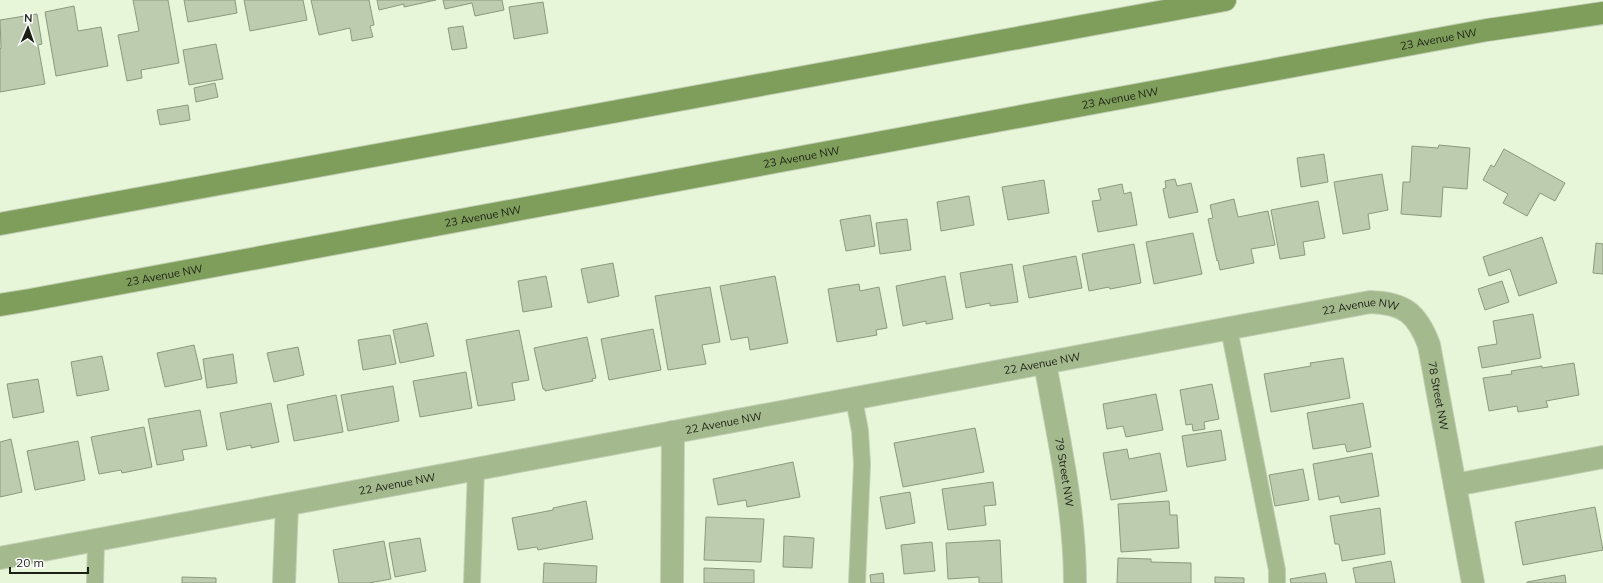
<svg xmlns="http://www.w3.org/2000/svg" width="1603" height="583" font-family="Mulish,sans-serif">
<rect width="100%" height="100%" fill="#e7f6d8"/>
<g fill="#bdccaf" stroke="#8b997d">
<polygon points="133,0 168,0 179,63 141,70 142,78 127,81 118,35 139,31"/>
<polygon points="184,0 235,0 237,13 188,22"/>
<polygon points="244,0 303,0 307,20 250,31"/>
<polygon points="311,0 369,0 374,25 370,26 373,37 352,41 350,28 319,35"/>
<polygon points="377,0 436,0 404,7 404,4 379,10"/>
<polygon points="443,0 502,0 504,10 475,16 472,3 445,9"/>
<polygon points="543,2 548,33 514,39 509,7"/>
<polygon points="74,6 78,31 101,27 108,66 56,76 45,12"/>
<polygon points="37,14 42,44 38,45 45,84 0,92 0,49 1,48 0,20"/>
<polygon points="463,26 467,48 452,50 448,28"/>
<polygon points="216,44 223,79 189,85 183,50"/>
<polygon points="215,83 218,97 196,102 194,88"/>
<polygon points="188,105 190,120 160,125 157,110"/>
<polygon points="1439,145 1470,148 1467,189 1443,187 1441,217 1401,214 1403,182 1410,182 1412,146 1438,148"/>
<polygon points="1504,149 1565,183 1555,201 1540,193 1527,216 1503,203 1508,194 1483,180 1491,165 1494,167"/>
<polygon points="1324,154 1328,182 1301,187 1297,158"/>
<polygon points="1382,174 1388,210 1368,214 1370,229 1343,234 1334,182"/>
<polygon points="1175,179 1177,186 1191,183 1198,212 1169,218 1163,189 1166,188 1165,181"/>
<polygon points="1044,180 1049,213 1008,220 1002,187"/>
<polygon points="1122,184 1124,194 1131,192 1137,225 1098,232 1092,201 1101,200 1098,189"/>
<polygon points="969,196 974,225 941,231 937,202"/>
<polygon points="1234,199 1238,217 1268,211 1275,245 1251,249 1254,263 1220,270 1218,260 1217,261 1208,219 1213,218 1210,205"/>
<polygon points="1318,201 1325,238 1303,242 1305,255 1280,259 1271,210"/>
<polygon points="870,215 875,246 846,251 840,220"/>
<polygon points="907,219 911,250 880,254 876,223"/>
<polygon points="1193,233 1202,274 1154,284 1146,242"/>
<polygon points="1542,237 1557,283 1519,296 1510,269 1489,276 1483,257"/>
<polygon points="1596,243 1603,244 1603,274 1593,273"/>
<polygon points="1134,244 1141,283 1110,289 1109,287 1089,291 1082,254"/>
<polygon points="1076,256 1082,288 1029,298 1023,266"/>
<polygon points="613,263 619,296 588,303 581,269"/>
<polygon points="1012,264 1018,302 990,306 990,303 966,308 960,273"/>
<polygon points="546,276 552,307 523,312 518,281"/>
<polygon points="775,276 788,343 750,350 748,337 731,340 720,286"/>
<polygon points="945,276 953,319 926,324 926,321 903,326 896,286"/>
<polygon points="1502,281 1509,302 1485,310 1478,289"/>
<polygon points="859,284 860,291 879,287 887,328 876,330 877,335 837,342 828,289"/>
<polygon points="710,287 720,342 702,345 706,364 668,370 655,296"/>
<polygon points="1533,314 1541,358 1482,368 1478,347 1497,344 1493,321"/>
<polygon points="427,323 434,356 400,363 393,330"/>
<polygon points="653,329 661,370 609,380 601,339"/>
<polygon points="519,330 529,380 512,383 515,400 478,406 466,340"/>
<polygon points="390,335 396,364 363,370 358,340"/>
<polygon points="587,337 596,378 592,379 593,381 545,391 545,389 543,389 534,348"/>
<polygon points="194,345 202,379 165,387 157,353"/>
<polygon points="298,347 304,375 274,382 267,353"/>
<polygon points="233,354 237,383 207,388 203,359"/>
<polygon points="102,356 109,390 77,396 71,362"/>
<polygon points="1343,358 1350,398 1271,412 1264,374 1311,366 1310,363"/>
<polygon points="1574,363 1579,395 1546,401 1548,407 1518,412 1517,406 1489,411 1483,378 1512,374 1511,371 1542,366 1542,368"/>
<polygon points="466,372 472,408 420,417 413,381"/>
<polygon points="38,379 44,412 13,418 7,384"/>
<polygon points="1212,384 1219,419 1204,422 1205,429 1193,431 1192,424 1186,425 1180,390"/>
<polygon points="393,386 399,421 348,431 341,395"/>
<polygon points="1156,394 1163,430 1126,437 1123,426 1107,429 1103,404"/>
<polygon points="336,395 343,432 294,441 287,405"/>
<polygon points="271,403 279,442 251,448 251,445 227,450 220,413"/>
<polygon points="1363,403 1371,447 1347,452 1345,444 1313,449 1307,413"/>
<polygon points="200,410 207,446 182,450 184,460 157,465 148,419"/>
<polygon points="144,427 152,467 122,473 121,470 99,474 91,437"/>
<polygon points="975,428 984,472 903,487 894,443"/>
<polygon points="1221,430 1226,460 1187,467 1182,436"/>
<polygon points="11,439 22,492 0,497 0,442"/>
<polygon points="78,441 85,480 35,490 27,451"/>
<polygon points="1127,449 1129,459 1160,453 1167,491 1111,500 1103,453"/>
<polygon points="1372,453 1379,496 1341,503 1339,496 1319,500 1313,464"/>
<polygon points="793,462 800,497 747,507 746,500 718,505 713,479"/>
<polygon points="1303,469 1309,500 1275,506 1269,475"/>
<polygon points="993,482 996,505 984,506 986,525 948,530 942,489"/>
<polygon points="910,492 915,523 886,529 880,497"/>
<polygon points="586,501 593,539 538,550 537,547 518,550 512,518 553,510 553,508"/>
<polygon points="1169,501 1170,515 1177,515 1179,548 1121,552 1118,504"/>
<polygon points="1595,507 1603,550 1523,565 1515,522"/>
<polygon points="1380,508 1385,554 1342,561 1339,544 1335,544 1330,516"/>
<polygon points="706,517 764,519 761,562 704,560"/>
<polygon points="784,536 814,538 812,568 783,567"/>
<polygon points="420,538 426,571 395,577 389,543"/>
<polygon points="1000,540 1002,583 979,583 979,577 948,579 946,543"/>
<polygon points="384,541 391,579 369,583 339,583 333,550"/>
<polygon points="932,542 935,571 904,574 901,545"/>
<polygon points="1118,558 1151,559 1151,562 1191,563 1191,583 1117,583"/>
<polygon points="1391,561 1395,583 1356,583 1353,568"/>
<polygon points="544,563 597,566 596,583 543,583"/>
<polygon points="704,568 754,570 754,583 704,583"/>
<polygon points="883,573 884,583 871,583 870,575"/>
<polygon points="1325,573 1327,583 1291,583 1290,579"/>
<polygon points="1565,575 1566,583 1527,583 1527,582"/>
<polygon points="182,577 216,578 216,583 182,583"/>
<polygon points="1215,577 1244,578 1244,583 1215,583"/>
</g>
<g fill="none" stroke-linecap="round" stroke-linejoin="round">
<defs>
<g id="lane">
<polyline points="1229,329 1277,570 1277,583"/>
<polyline points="854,399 860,431 862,464 857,583"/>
<polyline points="95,583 96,540"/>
<polyline points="472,583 476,469"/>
</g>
<g id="street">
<path id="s1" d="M 1045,363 C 1058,436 1075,509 1075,583"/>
<polyline points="1455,485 1603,457"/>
<path id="s2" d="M 0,558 L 1370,302 C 1404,303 1417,313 1429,345 L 1473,583"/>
<polyline points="284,583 287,505"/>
<polyline points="672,583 673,432"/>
</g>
<g id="secondary">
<polyline points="0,224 1225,0"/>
<path id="s3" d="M 0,305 L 30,300 L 1487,30 L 1603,13"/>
</g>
</defs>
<use href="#lane" stroke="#c2cfb5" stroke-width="18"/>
<use href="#street" stroke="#c2cfb5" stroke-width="24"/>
<use href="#secondary" stroke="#c2cfb5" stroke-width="24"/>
<use href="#lane" stroke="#a4b98d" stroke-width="16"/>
<use href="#street" stroke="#a4b98d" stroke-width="22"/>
<use href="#secondary" stroke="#7f9d5b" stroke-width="22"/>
</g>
<g text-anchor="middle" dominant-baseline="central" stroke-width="3" stroke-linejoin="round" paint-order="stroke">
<g font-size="11" fill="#1b2015" stroke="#fff">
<text stroke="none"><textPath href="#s3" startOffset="1463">23 Avenue NW</textPath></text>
<text stroke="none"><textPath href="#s3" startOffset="1139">23 Avenue NW</textPath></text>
<text stroke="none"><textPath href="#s3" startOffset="815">23 Avenue NW</textPath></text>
<text stroke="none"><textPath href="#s3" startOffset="491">23 Avenue NW</textPath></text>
<text stroke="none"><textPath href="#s3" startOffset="167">23 Avenue NW</textPath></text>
<text stroke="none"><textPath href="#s2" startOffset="1384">22 Avenue NW</textPath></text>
<text stroke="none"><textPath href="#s2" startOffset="1060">22 Avenue NW</textPath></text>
<text stroke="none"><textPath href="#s2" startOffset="1525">78 Street NW</textPath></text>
<text stroke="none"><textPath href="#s2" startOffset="736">22 Avenue NW</textPath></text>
<text stroke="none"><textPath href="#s1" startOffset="111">79 Street NW</textPath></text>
<text stroke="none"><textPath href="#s2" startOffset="404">22 Avenue NW</textPath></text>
</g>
</g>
<g transform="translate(28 28) rotate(2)" stroke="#ffffff" stroke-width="3" paint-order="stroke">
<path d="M0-3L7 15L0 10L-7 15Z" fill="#1b2015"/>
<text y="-6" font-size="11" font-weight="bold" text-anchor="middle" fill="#1b2015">N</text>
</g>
<path d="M10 567v6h78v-6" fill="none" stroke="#1b2015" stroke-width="2"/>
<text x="16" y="567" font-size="12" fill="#1b2015" stroke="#ffffff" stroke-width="3" paint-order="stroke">20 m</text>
</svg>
